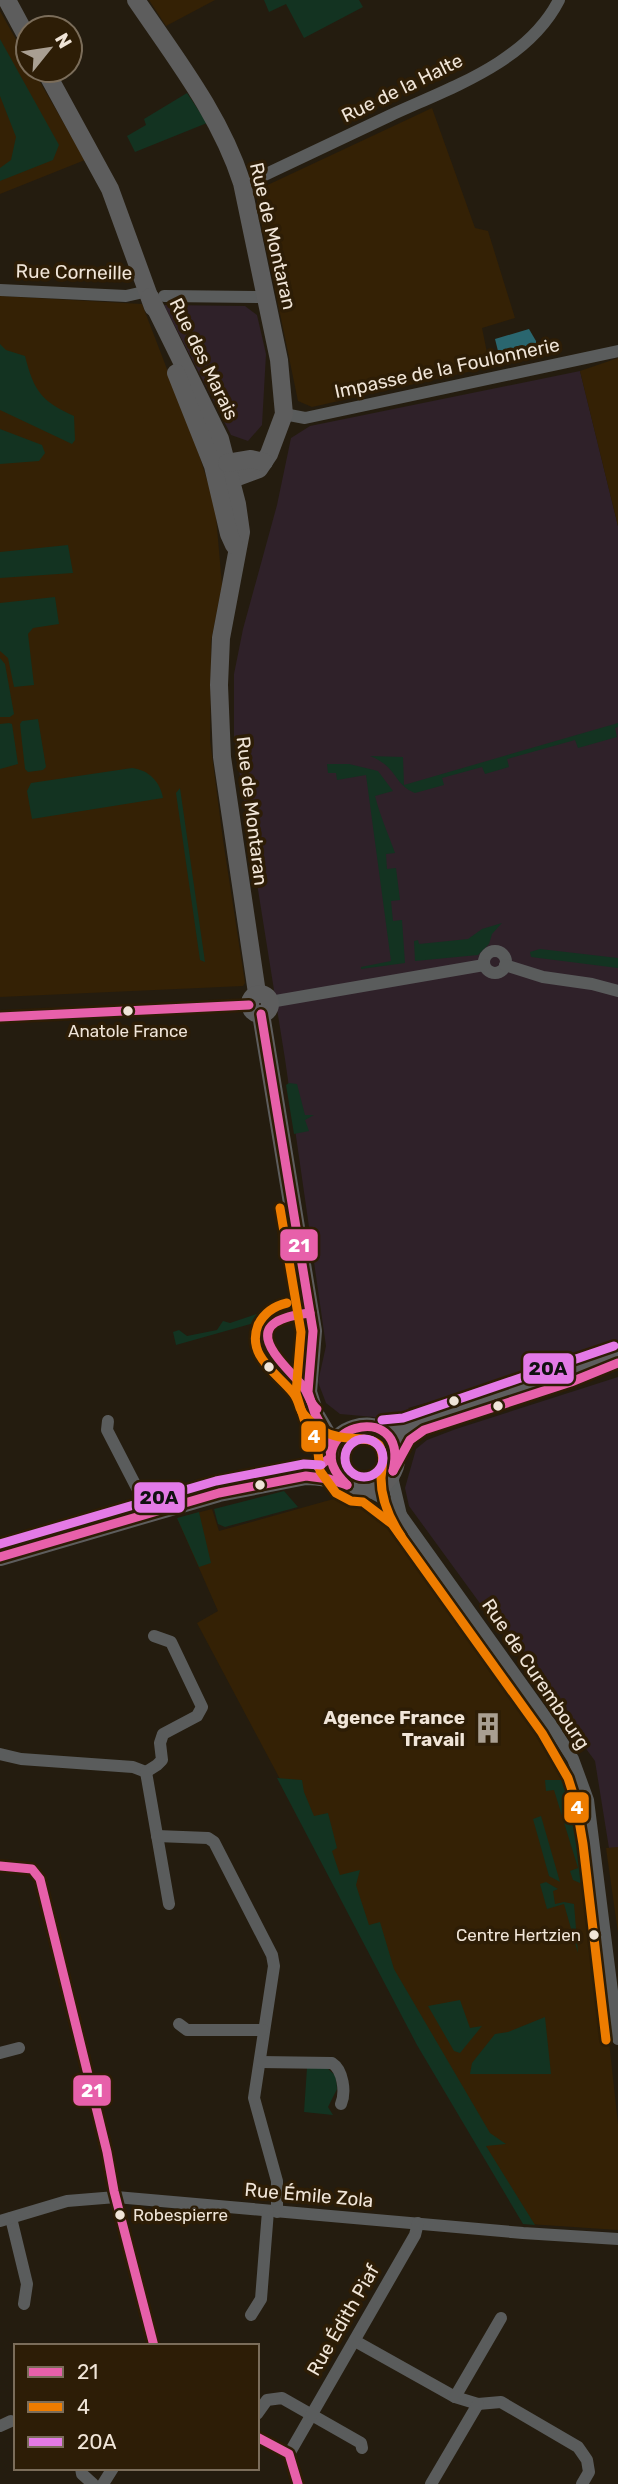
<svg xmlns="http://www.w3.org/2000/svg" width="618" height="2484" font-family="Rubik,sans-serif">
<rect width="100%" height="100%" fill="#241c0f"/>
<g fill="#2f2129">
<polygon points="164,305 245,306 257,315 266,354 262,425 248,441 231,435 229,431"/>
<polygon points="580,371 618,526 618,1349 504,1385 502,1382 408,1408 421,1417 392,1424 374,1417 340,1414 326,1403 318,1382 326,1346 285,1059 234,739 234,674 243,629 277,505 291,438 310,426"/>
<polygon points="618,1377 618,1873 613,1873 595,1761 409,1506 405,1488 416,1449 427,1440 456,1429"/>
</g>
<g fill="#342105">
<polygon points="149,0 215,0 166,26"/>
<polygon points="0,11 28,61 28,70 33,70 85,160 0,194"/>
<polygon points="432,108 475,228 488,231 515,318 482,328 490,367 312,407 298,401 257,202 259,189"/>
<polygon points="0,296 142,304 195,442 215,505 222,585 211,641 210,740 223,840 245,983 243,986 0,997"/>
<polygon points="618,358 618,526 580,371"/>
<polygon points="337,1498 368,1503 379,1507 395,1522 486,1647 489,1671 495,1679 517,1690 538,1719 568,1773 575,1797 598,1941 618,2124 618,2230 529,2224 422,2046 197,1623 218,1611 177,1518 212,1509 219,1531"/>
<polygon points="618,1847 618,1933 606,1848"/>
</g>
<g fill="#133321">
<polygon points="264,0 359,0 363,7 304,38 286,4 269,12"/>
<polygon points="0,39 59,145 53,160 0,181 0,168 11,160 16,137 0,96"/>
<polygon points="187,93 207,123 135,152 127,136 146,125 144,119"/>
<path d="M 0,344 L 6,350 L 25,356 C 34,391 41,401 74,416 L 75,440 L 72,444 L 0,410 Z"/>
<polygon points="0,429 42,445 45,453 39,461 0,464"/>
<polygon points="68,545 73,573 0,578 0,552"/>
<polygon points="55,597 59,624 33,628 28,634 34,685 14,687 8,658 0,651 0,603"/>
<polygon points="0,658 5,664 14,714 10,717 0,717"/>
<polygon points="38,719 46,767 43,770 28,772 25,769 20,724 22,721"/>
<polygon points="9,723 12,724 18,764 0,769 0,724"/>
<path d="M 618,723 L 618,727 L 615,728 L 617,737 L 578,748 L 575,740 L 507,759 L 509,767 L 485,774 L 482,767 L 442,778 L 444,785 L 415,793 C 393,784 398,767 370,756 L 403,757 L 404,785 Z"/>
<path d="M 327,764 L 349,764 L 378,771 L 393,791 L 375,796 C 380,816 388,833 395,853 L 386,854 L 387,869 L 396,868 L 400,900 L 391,901 L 393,921 L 402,920 L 405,963 L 361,969 L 361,967 L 391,961 L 366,775 L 337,780 L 336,773 L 328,773 Z"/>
<path d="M 132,768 C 149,770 160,782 163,798 L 32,819 L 27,791 L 31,783 Z"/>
<polygon points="180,788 205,962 200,960 176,793"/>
<polygon points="502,923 492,934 489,944 478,955 415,961 414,941 418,940 419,944 468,939 482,929"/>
<polygon points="540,949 618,958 618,968 531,957 530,952"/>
<polygon points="289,1083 297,1084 305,1115 314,1115 305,1120 309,1131 294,1134 286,1085"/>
<polygon points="289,1303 287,1310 254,1319 254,1323 176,1345 173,1332 179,1330 187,1336 217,1330 223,1321 230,1323"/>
<polygon points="496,1386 498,1391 429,1414 423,1407"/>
<polygon points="284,1491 298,1507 225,1527 218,1524 214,1509"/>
<polygon points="199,1512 211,1563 199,1567 177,1518"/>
<polygon points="277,1778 302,1780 304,1792 314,1816 328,1813 337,1848 332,1851 340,1875 360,1870 356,1885 369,1925 380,1922 394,1969 490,2133 506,2144 486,2146 535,2225 523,2224 417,2045"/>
<polygon points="545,1780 570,1780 588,1876 580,1883 573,1880 570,1871 578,1868 554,1790 546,1791"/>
<polygon points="541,1816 560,1882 549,1876 533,1819"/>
<polygon points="546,1882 558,1889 553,1891 555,1904 564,1902 574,1904 578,1953 564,1904 547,1909 540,1884"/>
<polygon points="460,2000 470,2028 482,2026 460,2053 454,2051 428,2006"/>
<polygon points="545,2017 551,2074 470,2074 472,2063 495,2034 508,2032"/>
<polygon points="307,2068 327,2068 336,2076 337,2089 328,2107 333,2115 304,2112"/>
</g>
<polygon fill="#2a666f" points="529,329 536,341 536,349 507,358 499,355 495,339"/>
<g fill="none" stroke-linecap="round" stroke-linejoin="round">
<g stroke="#5a5c5c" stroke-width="12">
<path d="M 242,183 L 258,178 C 302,157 345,137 389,116 C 449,88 527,63 559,0"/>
<polyline points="0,290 126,296 148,291"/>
<polyline points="164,296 266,297"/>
<polyline points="284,414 305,418 618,351"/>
<circle cx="495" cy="962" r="11"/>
<polyline points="505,965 543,977 592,984 618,991"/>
<polyline points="270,1002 484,965"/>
<polyline points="0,1017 249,1005"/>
<polyline points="108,1421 107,1430 139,1492 150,1499 156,1512"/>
<polyline points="394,1471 393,1481 401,1515"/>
<polyline points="367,1490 382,1498 401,1515 552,1726 573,1759 588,1800 618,2039"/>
<polyline points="0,1754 21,1759 133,1767 146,1772"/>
<polyline points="146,1772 157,1765 162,1760 160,1743 163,1734 197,1716 202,1707 171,1642 154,1636"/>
<polyline points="146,1772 169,1904"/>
<polyline points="157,1836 208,1838 214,1842 272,1955 274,1966 254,2098 277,2181 277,2212"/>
<polyline points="0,1866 32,1869 40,1879 107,2152 114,2191 154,2346"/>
<polyline points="179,2024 187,2030 263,2030"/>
<polyline points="0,2053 19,2048"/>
<path d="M 260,2062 L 332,2063 C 343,2070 346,2092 341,2104"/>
<polyline points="11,2218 27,2284 24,2304"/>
<polyline points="0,2221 67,2201 116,2197 523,2233 618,2239"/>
<polyline points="251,2315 261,2299 268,2211"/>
<polyline points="355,2341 455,2397 478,2404 501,2402 578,2447 587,2460 589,2472 582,2484"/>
<polyline points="455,2397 501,2318"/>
<polyline points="257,2414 267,2400 282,2398 361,2443 362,2448"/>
<polyline points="0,2426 11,2421"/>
<polyline points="257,2437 289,2454 298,2484"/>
<polyline points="289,2454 415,2235 418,2223"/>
<polyline points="81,2468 82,2474 93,2484"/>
<polyline points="103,2484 113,2468"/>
<polyline points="431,2484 478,2404"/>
</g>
<g stroke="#5d5d5d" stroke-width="18">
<polyline points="7,0 28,39"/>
<path d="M 136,0 C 176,59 220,115 242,183 L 279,360 L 284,414 L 269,454 L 259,469 L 232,479"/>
<polyline points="45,70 110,189 153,307"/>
<polyline points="150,297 220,439 237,504 241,532 221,638 219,685 222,757 257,993"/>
<polyline points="176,373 213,466 229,534 234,545"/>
<polyline points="227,463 251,459 264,462"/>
<circle cx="260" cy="1004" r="10"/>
<polyline points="261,1014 313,1331 308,1392 315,1414 325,1431 332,1452"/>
<polyline points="383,1432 406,1430 618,1358"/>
<path d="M 0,1557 L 219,1493 L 306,1476 C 318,1476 331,1478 342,1483 C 358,1489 372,1496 386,1481 C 391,1476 395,1469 396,1462 C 404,1399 294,1429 343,1483"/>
</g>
<defs>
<g id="bus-1">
<polyline points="261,1014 313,1331 308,1392 315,1414 328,1438 331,1457 318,1467"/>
<polyline points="0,1017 249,1005"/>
<path d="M 310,1313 C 238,1321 273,1354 303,1386 C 309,1394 309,1403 317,1409"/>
<polyline points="393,1471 410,1440 424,1430 571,1382 618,1363"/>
<path d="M 347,1485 C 289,1431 411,1393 393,1471"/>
<polyline points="0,1557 219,1493 306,1476 329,1479 347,1485"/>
<polyline points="0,1866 32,1869 40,1879 107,2152 114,2191 154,2346"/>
<polyline points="257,2437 289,2454 298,2484"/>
</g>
<g id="bus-2">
<polyline points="280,1208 301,1332 296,1393 304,1419 317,1443 320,1471 336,1493 351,1501 363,1502 392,1524 542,1733 568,1778 576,1803 583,1844 606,2040"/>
<path d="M 287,1303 C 274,1306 264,1313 258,1325 C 246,1356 277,1373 293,1393 C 297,1398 298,1402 300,1408 C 304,1418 314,1425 323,1431 C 343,1443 368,1434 379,1445 C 385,1456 382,1466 381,1478 C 381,1499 389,1518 401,1536"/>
</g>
<g id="bus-3">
<polyline points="382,1420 403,1418 614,1346"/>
<circle cx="364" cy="1458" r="19"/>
<polyline points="0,1544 216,1481 304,1464 321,1465"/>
</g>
</defs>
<use href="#bus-1" stroke="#2d1d06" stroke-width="14"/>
<use href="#bus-2" stroke="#2d1d06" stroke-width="14"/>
<use href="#bus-3" stroke="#2d1d06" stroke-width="14"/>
<use href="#bus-1" stroke="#e760aa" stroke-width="9"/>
<use href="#bus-2" stroke="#ee7c00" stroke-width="9"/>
<use href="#bus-3" stroke="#e47ae6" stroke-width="9"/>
</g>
<defs>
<symbol id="building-bare" viewBox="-9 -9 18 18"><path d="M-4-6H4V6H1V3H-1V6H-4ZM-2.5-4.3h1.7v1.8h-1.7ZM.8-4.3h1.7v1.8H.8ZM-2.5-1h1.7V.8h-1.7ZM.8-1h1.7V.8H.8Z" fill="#a99f92" stroke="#2d1d06" stroke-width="2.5" paint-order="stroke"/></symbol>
</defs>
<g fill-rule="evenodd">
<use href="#building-bare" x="466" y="1706" width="44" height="44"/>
</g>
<g fill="#f0e5d8" stroke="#2d1d06" stroke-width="2.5">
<circle cx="128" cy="1011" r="6"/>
<circle cx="269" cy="1367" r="6"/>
<circle cx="454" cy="1401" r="6"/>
<circle cx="498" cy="1406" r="6"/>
<circle cx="260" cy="1485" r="6"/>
<circle cx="594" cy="1935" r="6"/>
<circle cx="120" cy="2215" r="6"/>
</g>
<g text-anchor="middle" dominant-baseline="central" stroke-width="7" stroke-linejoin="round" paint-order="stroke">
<g font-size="17" fill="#f0e5d8" stroke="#2d1d06">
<text x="128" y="1031">Anatole France</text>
<text x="581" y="1935" text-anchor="end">Centre Hertzien</text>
<text x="133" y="2215" text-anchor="start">Robespierre</text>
</g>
<g font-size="19" fill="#f0e5d8" stroke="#2d1d06">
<text transform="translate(402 88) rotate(-26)">Rue de la Halte</text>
<text transform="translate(273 236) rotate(77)">Rue de Montaran</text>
<text transform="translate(74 272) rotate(1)">Rue Corneille</text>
<text transform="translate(204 359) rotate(64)">Rue des Marais</text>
<text transform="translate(447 368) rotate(-12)">Impasse de la Foulonnerie</text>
<text transform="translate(252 811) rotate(83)">Rue de Montaran</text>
<text transform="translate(536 1674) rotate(56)">Rue de Curembourg</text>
<text transform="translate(309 2195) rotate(5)">Rue Émile Zola</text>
<text transform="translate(343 2320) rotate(-60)">Rue Édith Piaf</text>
</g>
<g font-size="19" font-weight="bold" fill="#f0e5d8" stroke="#2d1d06" text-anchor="end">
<text x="465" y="1717">Agence France<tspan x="465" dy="22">Travail</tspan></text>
</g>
</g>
<g stroke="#2d1d06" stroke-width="2.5">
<rect x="279" y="1228" width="40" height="34" rx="7" fill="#e760aa"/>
<rect x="522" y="1352" width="53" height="33" rx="7" fill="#e47ae6"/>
<rect x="300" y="1420" width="27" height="33" rx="7" fill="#ee7c00"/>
<rect x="133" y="1481" width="53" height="33" rx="7" fill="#e47ae6"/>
<rect x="563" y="1791" width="27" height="33" rx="7" fill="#ee7c00"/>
<rect x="72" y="2074" width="40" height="33" rx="7" fill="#e760aa"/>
</g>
<g font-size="19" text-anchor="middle" font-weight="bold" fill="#fff">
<text x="299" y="1252">21</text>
<text x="314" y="1443">4</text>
<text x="577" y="1814">4</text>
<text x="92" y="2097">21</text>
</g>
<g font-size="19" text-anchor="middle" font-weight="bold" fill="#111">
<text x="548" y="1375">20A</text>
<text x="159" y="1504">20A</text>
</g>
<rect x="14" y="2344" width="245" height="126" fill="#2d1d06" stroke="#7b6d5a" stroke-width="2"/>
<rect x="28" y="2367" width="35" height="10" fill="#e760aa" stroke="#7b6d5a" stroke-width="2"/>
<text x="77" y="2379" font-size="21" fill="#f0e5d8">21</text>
<rect x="28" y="2402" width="35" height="10" fill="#ee7c00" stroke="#7b6d5a" stroke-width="2"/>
<text x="77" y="2414" font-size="21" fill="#f0e5d8">4</text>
<rect x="28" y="2437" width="35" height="10" fill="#e47ae6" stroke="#7b6d5a" stroke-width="2"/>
<text x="77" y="2449" font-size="21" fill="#f0e5d8">20A</text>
<g transform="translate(49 49) rotate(60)"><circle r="33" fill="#2d1d06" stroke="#7b6d5a" stroke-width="2"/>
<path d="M0-5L12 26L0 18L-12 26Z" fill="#a99f92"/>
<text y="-10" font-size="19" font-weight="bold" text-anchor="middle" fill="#f0e5d8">N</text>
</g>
</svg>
